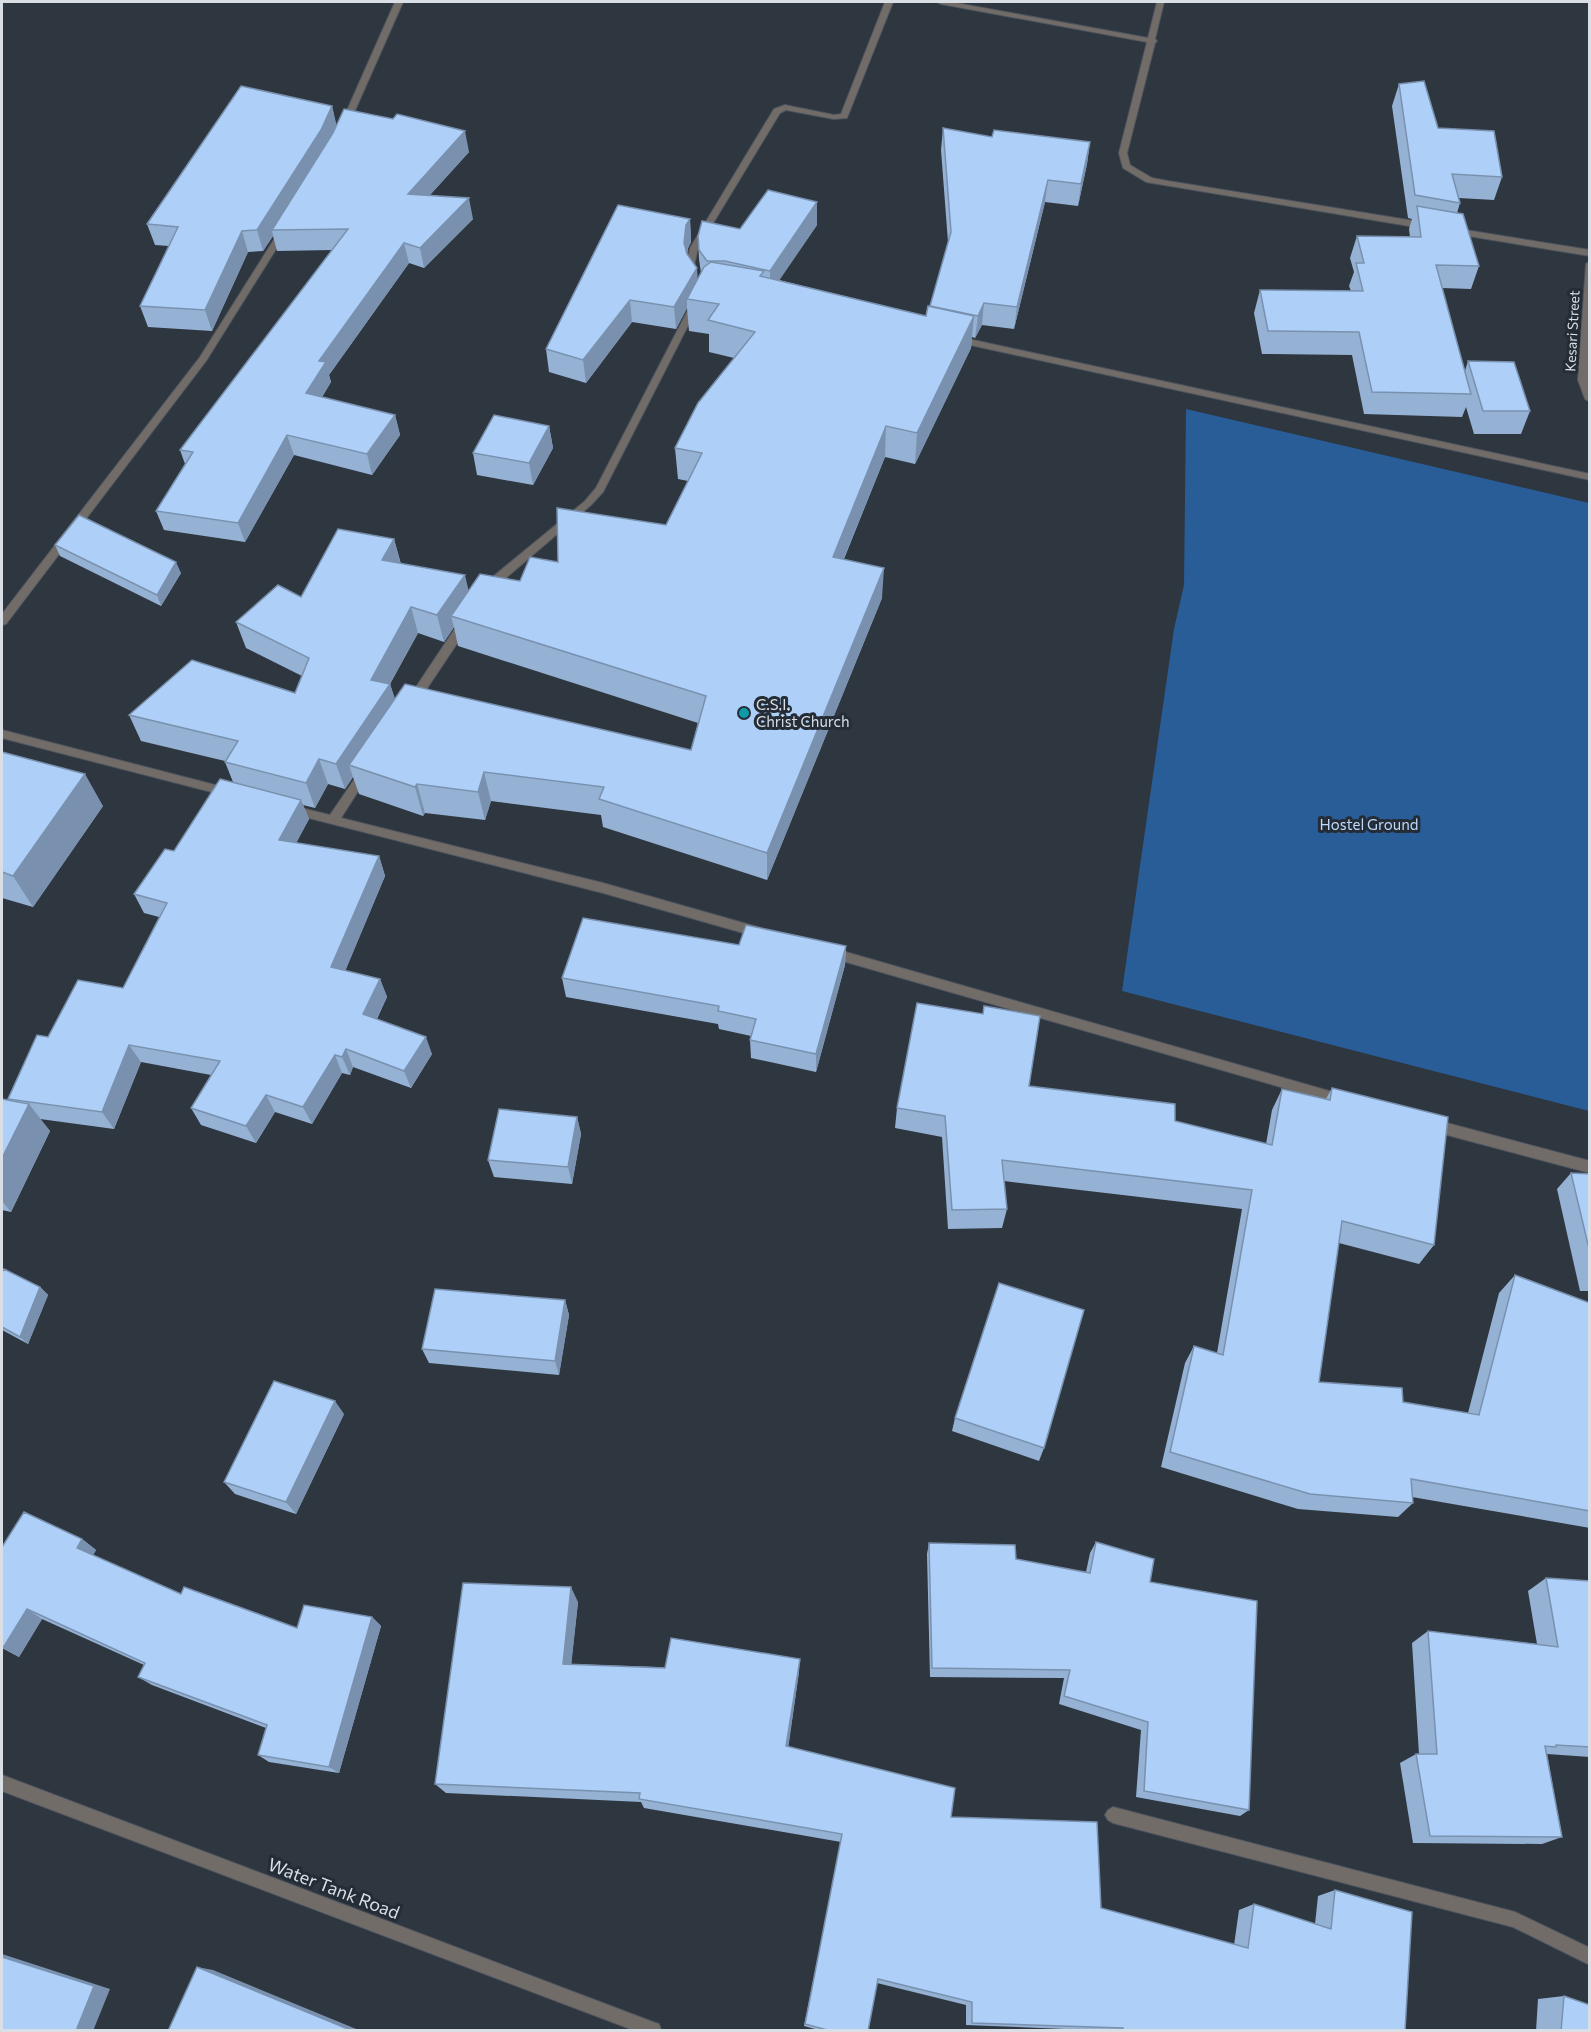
<svg xmlns="http://www.w3.org/2000/svg" width="1591" height="2032" font-family="Commissioner,sans-serif">
<rect width="100%" height="100%" fill="#2e3640"/>
<polygon fill="#295d98" points="1186,409 1589,503 1589,1111 1122,991 1174,629 1184,585"/>
<g fill="none" stroke-linecap="round" stroke-linejoin="round">
<defs>
<g id="minor">
<polygon points="395,2 403,2 349,124 342,126 341,124"/>
<polygon points="885,2 893,2 847,118 834,119 786,110 780,113 698,248 694,266 697,275 696,277 690,277 686,266 690,248 774,109 785,105 834,115 841,114"/>
<polygon points="937,2 951,2 1148,38 1157,2 1164,2 1155,39 1157,41 1155,43 1127,153 1130,165 1152,178 1168,181 1427,223 1431,226 1427,229 1146,182 1123,168 1119,153 1147,42 941,4"/>
<polygon points="284,227 288,230 206,361 6,624 2,625 2,614 200,357 280,230"/>
<polygon points="1453,228 1590,250 1590,256 1450,233 1450,229"/>
<polygon points="694,303 698,306 603,492 591,505 492,590 484,590 484,584 585,501 596,488 690,306"/>
<polygon points="955,336 1590,474 1590,480 952,341 950,339"/>
<polygon points="464,620 468,621 469,624 468,627 416,705 408,705 407,702 408,699 460,621"/>
<polygon points="2,730 227,788 233,792 227,796 2,738"/>
<polygon points="364,770 369,774 341,818 603,883 761,928 765,930 767,933 765,936 761,938 603,893 289,813 287,810 293,806 330,815 360,771"/>
<polygon points="832,948 1343,1095 1347,1096 1349,1100 1347,1104 1343,1105 832,958 828,956 826,953 828,950"/>
<polygon points="1432,1119 1590,1161 1590,1173 1432,1131 1428,1129 1426,1125 1428,1121"/>
<polygon points="1113,1807 1515,1912 1590,1948 1590,1965 1513,1927 1113,1823 1108,1820 1105,1815 1108,1810"/>
</g>
<g id="tertiary">
<polygon points="1590,261 1588,380 1590,402 1585,399 1578,380 1586,264"/>
<polygon points="2,1775 653,2022 659,2024 661,2030 633,2030 2,1791"/>
</g>
</defs>
<use href="#minor" stroke="#4d545e" stroke-width="2"/>
<use href="#tertiary" stroke="#4d545e" stroke-width="2"/>
<use href="#minor" fill="#726c68" fill-rule="evenodd"/>
<use href="#tertiary" fill="#726c68" fill-rule="evenodd"/>
</g>
<g fill="#95b2d5" fill-rule="evenodd">
<polygon points="1399,84 1438,128 1502,177 1494,200 1459,198 1460,203 1457,213 1479,266 1471,289 1442,288 1465,371 1468,361 1530,411 1521,434 1474,434 1466,407 1462,417 1364,414 1352,355 1262,354 1254,313 1260,290 1351,291 1349,286 1354,272 1350,258 1357,236 1410,237 1409,229 1412,219 1408,218 1392,106"/>
<polygon points="332,106 336,125 469,152 429,196 473,219 424,268 409,263 329,375 331,382 322,397 395,415 400,435 372,475 294,455 245,542 164,530 156,511 185,464 180,450 332,250 277,251 273,236 263,251 248,252 212,331 148,327 140,306 169,246 155,245 147,224"/>
<path d="M 943,128 L 992,137 L 1090,142 L 1087,164 L 1078,206 L 1045,202 L 1014,329 L 982,325 L 975,338 L 972,337 L 971,348 L 915,464 L 885,457 L 844,559 L 882,598 L 767,880 L 603,827 L 601,815 L 491,801 L 485,820 L 425,813 L 423,816 L 359,794 L 353,777 L 345,789 L 328,784 L 315,808 L 303,805 L 309,819 L 296,843 L 379,856 L 385,876 L 345,971 L 380,979 L 387,997 L 377,1019 L 432,1054 L 411,1088 L 353,1067 L 350,1075 L 342,1073 L 312,1124 L 275,1112 L 256,1143 L 201,1125 L 191,1108 L 211,1075 L 141,1062 L 114,1129 L 40,1119 L 50,1131 L 11,1212 L 2,1210 L 2,1099 L 8,1100 L 48,1037 L 123,988 L 159,917 L 144,913 L 134,894 L 174,851 L 233,782 L 225,762 L 225,761 L 141,741 L 129,715 L 295,693 L 302,676 L 246,648 L 236,622 L 301,597 L 394,539 L 401,564 L 468,591 L 520,581 L 558,562 L 666,525 L 688,481 L 678,479 L 675,448 L 734,358 L 709,352 L 709,334 L 689,331 L 687,308 L 676,329 L 632,322 L 586,383 L 549,372 L 546,349 L 690,219 L 691,242 L 688,248 L 687,254 L 697,280 L 701,273 L 699,259 L 698,236 L 740,229 L 817,202 L 817,225 L 779,280 L 926,316 L 930,307 L 948,242 L 941,150 ZM 454,627 L 458,646 L 698,723 L 691,750 L 395,699 L 390,684 L 418,633 L 444,642 Z"/>
<polygon points="549,426 553,448 533,485 477,475 473,453"/>
<polygon points="55,545 181,573 161,606 60,556"/>
<polygon points="2,752 103,806 33,907 2,898"/>
<polygon points="739,945 846,946 845,965 816,1072 751,1058 750,1040 751,1036 719,1029 718,1024 566,997 562,978"/>
<polygon points="1029,1086 1175,1121 1266,1144 1272,1110 1282,1089 1326,1099 1332,1088 1434,1245 1419,1264 1339,1243 1319,1382 1403,1402 1468,1413 1499,1293 1515,1275 1590,1303 1590,1528 1412,1497 1413,1503 1398,1517 1298,1509 1161,1467 1185,1363 1194,1346 1217,1353 1242,1209 1004,1181 1007,1209 1002,1228 948,1229 942,1137 895,1128 897,1108"/>
<polygon points="577,1117 581,1134 572,1184 494,1177 488,1160"/>
<polygon points="1571,1173 1590,1174 1590,1291 1580,1291 1557,1189"/>
<polygon points="2,1272 40,1287 48,1295 28,1344 2,1330"/>
<polygon points="565,1300 569,1315 559,1375 429,1363 422,1349"/>
<polygon points="344,1414 296,1514 235,1494 224,1482"/>
<polygon points="955,1418 1044,1448 1039,1461 952,1431"/>
<polygon points="82,1539 96,1550 93,1555 181,1594 297,1628 372,1617 381,1626 339,1773 269,1762 258,1755 266,1728 152,1685 138,1677 144,1665 42,1619 19,1657 2,1648 2,1547"/>
<polygon points="1096,1542 1150,1582 1249,1810 1240,1816 1136,1797 1141,1730 1059,1704 1064,1678 930,1677 927,1554 929,1543 1086,1572 1090,1553"/>
<polygon points="1546,1578 1590,1581 1590,1757 1547,1754 1562,1837 1542,1844 1413,1843 1400,1763 1416,1754 1419,1754 1412,1643 1428,1631 1537,1644 1528,1591"/>
<polygon points="578,1602 571,1664 799,1672 788,1747 951,1817 1101,1908 1234,1945 1239,1910 1254,1904 1315,1924 1318,1896 1335,1890 1405,2031 1113,2031 966,2025 966,2005 877,1983 868,2031 822,2031 804,2026 841,1842 644,1808 641,1802 446,1793 435,1784"/>
<polygon points="1564,1996 1590,2031 1536,2031 1538,1999"/>
</g>
<g fill="#7991ae">
<polygon points="332,106 337,127 272,230 273,236 263,251 257,230"/>
<polygon points="465,131 469,152 412,215 408,194"/>
<polygon points="1090,142 1087,164 1078,206 1081,184"/>
<polygon points="1048,180 1045,202 1014,329 1017,307"/>
<polygon points="469,198 473,219 424,268 420,248"/>
<polygon points="817,202 817,225 770,294 770,271"/>
<polygon points="690,219 691,242 688,248 686,266 684,243 686,225"/>
<polygon points="242,231 248,252 212,331 205,310"/>
<polygon points="404,243 409,263 329,375 331,382 312,414 306,393 319,361"/>
<polygon points="697,268 698,290 687,299 687,308 676,329 674,307"/>
<polygon points="630,300 632,322 586,383 583,360"/>
<polygon points="984,303 982,325 975,338 978,316"/>
<polygon points="974,316 971,348 915,464 917,433"/>
<polygon points="395,415 400,435 372,475 367,454"/>
<polygon points="549,426 553,448 533,485 529,463"/>
<polygon points="886,426 885,457 832,587 833,557"/>
<polygon points="287,435 294,455 245,542 238,523"/>
<polygon points="394,539 401,565 382,560"/>
<polygon points="176,562 181,573 161,606 157,595"/>
<polygon points="884,568 882,598 767,880 767,853"/>
<polygon points="465,575 471,601 451,616 454,627 444,642 437,615"/>
<polygon points="411,607 418,633 390,684 398,710 349,765 353,777 345,789 336,764 371,680"/>
<polygon points="319,759 328,784 315,808 306,783"/>
<polygon points="484,772 491,801 485,820 478,792"/>
<polygon points="85,774 103,806 33,907 13,876"/>
<polygon points="417,784 425,813 423,816 415,787"/>
<polygon points="301,800 309,819 287,860 279,840"/>
<polygon points="379,856 385,876 339,986 331,967"/>
<polygon points="846,946 845,965 816,1072 816,1054"/>
<polygon points="380,979 387,997 370,1032 363,1014"/>
<polygon points="426,1037 432,1054 411,1088 404,1071"/>
<polygon points="129,1045 141,1062 114,1129 102,1112"/>
<polygon points="346,1049 353,1067 350,1075 342,1057"/>
<polygon points="335,1055 342,1073 312,1124 303,1107"/>
<polygon points="266,1095 275,1112 256,1143 246,1126"/>
<polygon points="29,1104 50,1131 11,1212 2,1201 2,1158"/>
<polygon points="577,1117 581,1134 572,1184 568,1167"/>
<polygon points="40,1287 48,1295 28,1344 20,1337"/>
<polygon points="565,1300 569,1315 559,1375 555,1361"/>
<polygon points="335,1401 344,1414 296,1514 286,1502"/>
<polygon points="82,1539 96,1550 91,1559 77,1548"/>
<polygon points="571,1587 578,1602 570,1677 563,1664"/>
<polygon points="27,1609 42,1619 19,1657 3,1648"/>
<polygon points="372,1617 381,1626 339,1773 329,1767"/>
<polygon points="800,1659 799,1672 787,1757 786,1746"/>
<polygon points="2,1954 110,1989 93,2031 76,2031 2,1957"/>
<polygon points="197,1967 213,1970 361,2031 353,2031"/>
</g>
<g fill="#adcff8" stroke="#7991ae" stroke-width="1.5">
<polygon points="1424,81 1438,128 1494,131 1502,177 1452,174 1460,203 1415,195 1399,84"/>
<polygon points="241,86 332,106 321,130 257,230 242,231 205,310 140,306 178,227 147,224"/>
<polygon points="344,109 393,119 397,114 465,131 408,194 469,198 420,248 404,243 319,361 326,362 306,393 395,415 367,454 287,435 238,523 156,511 193,452 180,450 348,229 272,230 333,133"/>
<polygon points="943,128 992,137 994,130 1090,142 1081,184 1048,180 1017,307 984,303 978,316 930,306 951,232"/>
<polygon points="768,190 817,202 770,271 725,261 707,261 699,250 698,236 702,221 740,229"/>
<polygon points="618,205 690,219 686,225 684,243 687,254 697,268 674,307 630,300 583,360 546,349"/>
<polygon points="1417,206 1463,214 1479,266 1436,265 1471,394 1372,392 1359,332 1268,331 1260,290 1363,291 1356,263 1364,263 1357,236 1421,237"/>
<polygon points="711,262 764,271 760,276 926,316 928,306 974,316 917,433 886,426 833,557 884,568 767,853 599,799 604,787 484,772 478,792 417,784 415,787 349,765 405,684 691,750 706,696 451,616 480,574 520,581 530,557 558,562 557,508 666,525 702,453 675,448 698,403 755,332 708,320 719,304 687,299 704,267"/>
<polygon points="1468,361 1514,362 1530,411 1483,411"/>
<polygon points="494,415 549,426 529,463 473,453"/>
<polygon points="79,515 176,562 157,595 55,545"/>
<polygon points="338,529 394,539 382,560 465,575 437,615 411,607 371,680 390,684 336,764 319,759 306,783 225,762 238,741 129,715 192,660 295,693 309,658 236,622 278,585 301,597"/>
<polygon points="2,752 85,774 13,876 2,872"/>
<polygon points="220,779 301,800 279,840 379,856 331,967 380,979 363,1014 426,1037 404,1071 346,1049 342,1057 335,1055 303,1107 266,1095 246,1126 191,1108 220,1061 129,1045 102,1112 8,1099 37,1035 48,1037 78,980 123,988 167,903 134,894 165,849 174,851"/>
<polygon points="583,918 739,945 746,925 846,946 816,1054 750,1040 756,1019 718,1011 719,1006 562,978"/>
<polygon points="917,1003 983,1014 984,1006 1040,1016 1029,1086 1175,1104 1175,1121 1272,1145 1282,1089 1330,1100 1332,1088 1448,1117 1434,1245 1342,1221 1319,1382 1402,1388 1403,1402 1479,1415 1515,1275 1590,1303 1590,1511 1411,1479 1413,1503 1310,1494 1170,1452 1194,1346 1223,1355 1252,1190 1002,1160 1007,1209 952,1210 945,1116 897,1108"/>
<polygon points="2,1099 29,1104 2,1158"/>
<polygon points="499,1109 577,1117 568,1167 488,1160"/>
<polygon points="1571,1173 1590,1174 1590,1253"/>
<polygon points="4,1269 40,1287 20,1337 2,1327 2,1272"/>
<polygon points="999,1283 1084,1310 1044,1448 955,1418"/>
<polygon points="435,1289 565,1300 555,1361 422,1349"/>
<polygon points="274,1381 335,1401 286,1502 224,1482"/>
<polygon points="24,1512 82,1539 77,1548 181,1594 184,1587 297,1628 304,1605 372,1617 329,1767 258,1755 267,1725 138,1677 145,1663 27,1609 3,1648 2,1647 2,1547"/>
<polygon points="1096,1542 1154,1559 1150,1582 1257,1601 1249,1810 1144,1791 1148,1722 1064,1696 1070,1670 932,1668 929,1543 1015,1545 1016,1559 1090,1573"/>
<polygon points="1546,1578 1590,1581 1590,1747 1556,1745 1556,1747 1545,1746 1562,1837 1430,1836 1416,1754 1437,1754 1428,1631 1558,1647"/>
<polygon points="463,1583 571,1587 563,1664 665,1668 671,1638 800,1659 786,1746 955,1788 951,1817 1097,1822 1101,1908 1248,1948 1254,1904 1331,1929 1335,1890 1412,1912 1405,2031 1123,2031 1123,2028 972,2023 972,2002 878,1979 868,2031 831,2031 805,2024 842,1834 639,1799 640,1793 435,1784"/>
<polygon points="2,1957 94,1986 76,2031 2,2031"/>
<polygon points="197,1967 353,2031 168,2031"/>
<polygon points="1564,1996 1590,2005 1590,2031 1561,2031"/>
</g>
<circle fill="#0f9aa8" stroke="#242c36" stroke-width="2" cx="744" cy="713" r="6"/>
<g text-anchor="middle" dominant-baseline="central" stroke-width="6" stroke-linejoin="round" paint-order="stroke">
<g font-size="14" fill="#d9dfe5" stroke="#242c36">
<text transform="translate(1572 331) rotate(-87)">Kesari Street</text>
</g>
<g font-size="15" fill="#d9dfe5" stroke="#242c36" text-anchor="start">
<text x="756" y="704">C.S.I.<tspan x="756" dy="17">Christ Church</tspan></text>
</g>
<g font-size="15" fill="#bddafd" stroke="#242c36">
<text x="1369" y="824">Hostel Ground</text>
</g>
<g font-size="18" fill="#d9dfe5" stroke="#242c36">
<text transform="translate(334 1888) rotate(21)">Water Tank Road</text>
</g>
</g>
<rect width="1591" height="2032" fill="none" stroke="#d9dfe5" stroke-width="6"/>
</svg>
